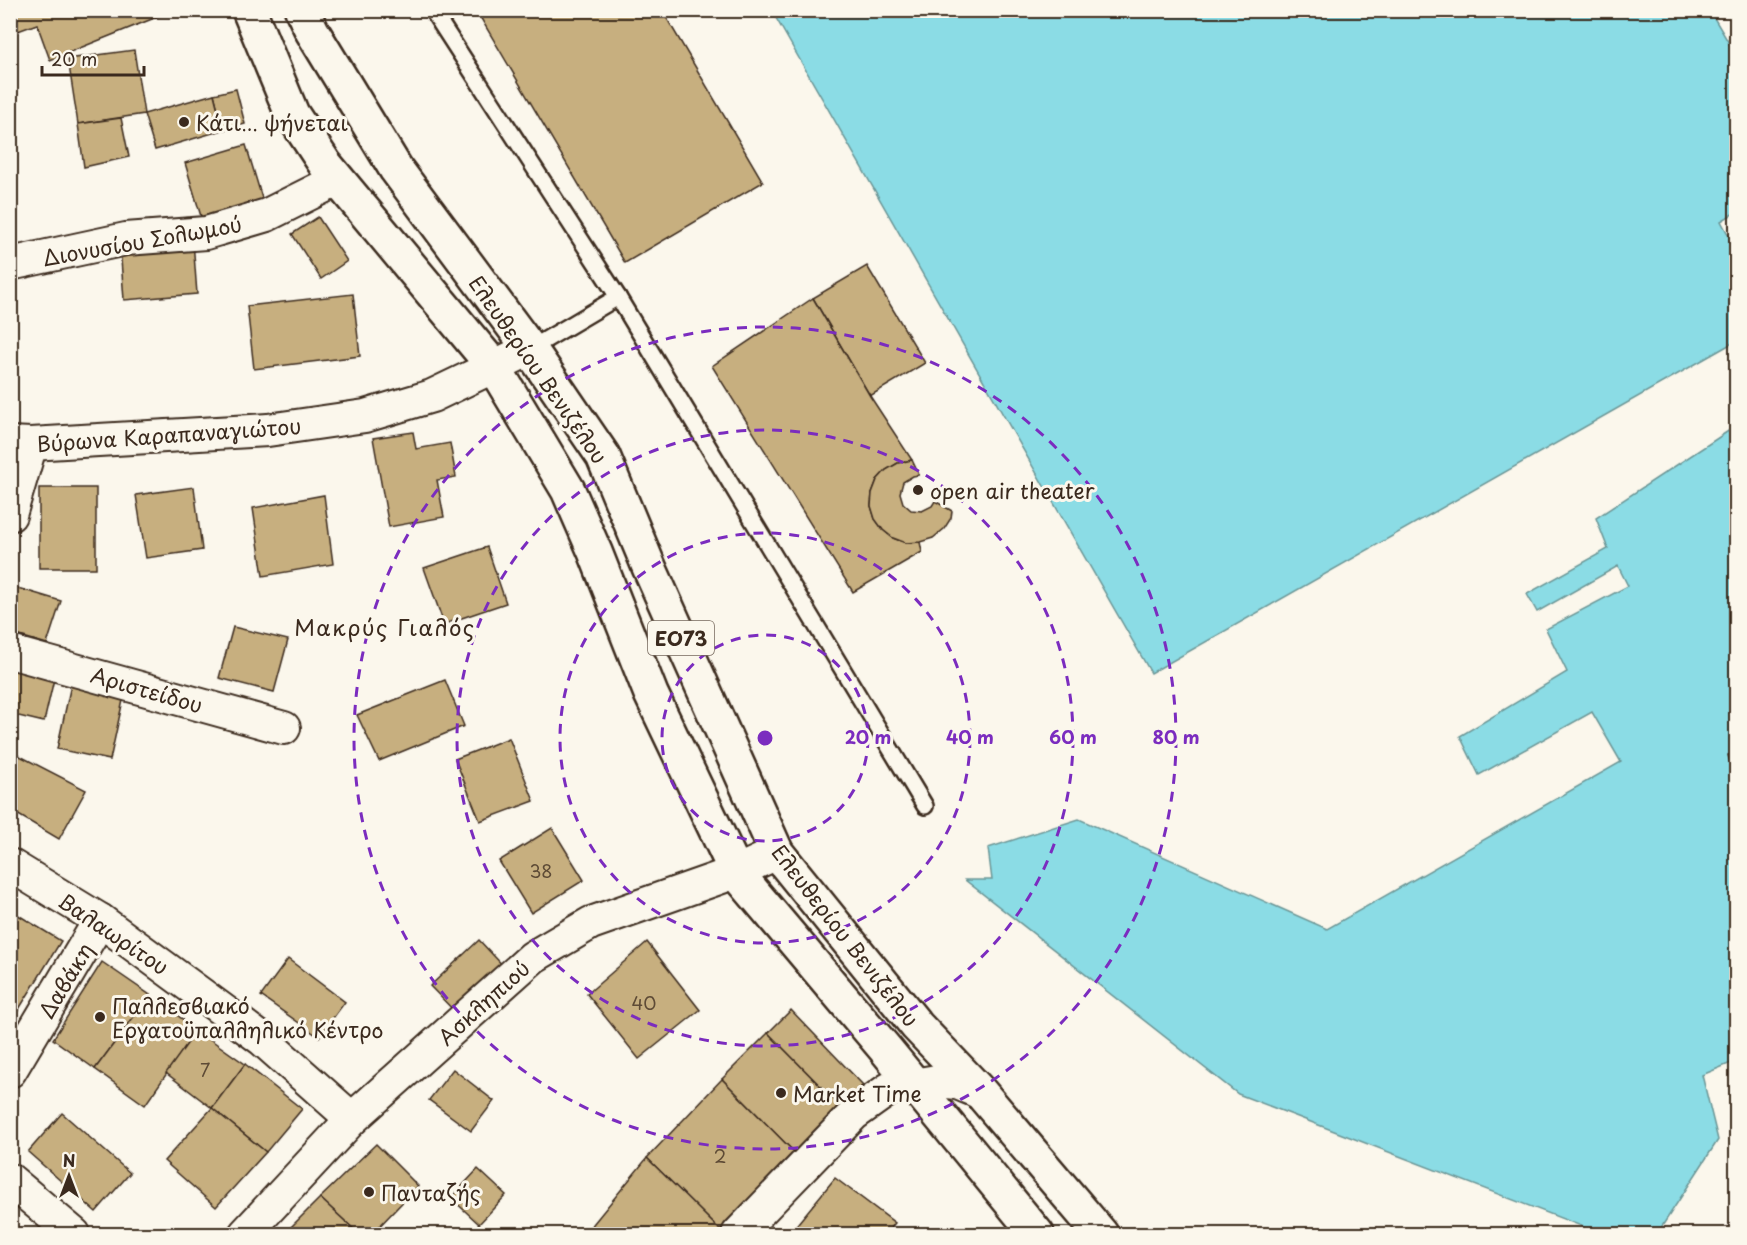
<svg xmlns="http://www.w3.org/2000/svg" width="1747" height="1245" font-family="'Playpen Sans',sans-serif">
<rect width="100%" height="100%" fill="#fbf7ec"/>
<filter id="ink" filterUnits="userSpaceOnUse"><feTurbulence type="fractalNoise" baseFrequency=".0167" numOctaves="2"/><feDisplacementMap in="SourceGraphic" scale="12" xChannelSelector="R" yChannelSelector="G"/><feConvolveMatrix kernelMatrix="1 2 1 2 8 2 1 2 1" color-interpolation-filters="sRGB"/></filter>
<g filter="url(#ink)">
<g fill="#8bdce5" stroke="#6b9595" stroke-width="1.5">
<polygon points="772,11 1710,11 1736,55 1736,212 1721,221 1736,249 1736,341 1151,673"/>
<polygon points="1736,426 1736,1061 1702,1075 1718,1140 1657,1234 1602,1234 1238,1094 965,880 992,880 988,848 1079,819 1327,929 1621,762 1592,712 1479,775 1460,736 1567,672 1546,629 1628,586 1618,566 1537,612 1527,594 1608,549 1596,518"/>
</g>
<g fill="#c7af7f" stroke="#3b2a1e" stroke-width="1.5">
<polygon points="10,10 148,10 152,19 50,60 37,24 10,34"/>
<polygon points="148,10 172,10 152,19"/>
<polygon points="476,10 662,10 763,182 625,263"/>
<polygon points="134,50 144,114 78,124 68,59"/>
<polygon points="236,89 245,124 223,130 214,94"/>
<polygon points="214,94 223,130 155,150 144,114"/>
<polygon points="121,118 129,157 84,167 78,124"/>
<polygon points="246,145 267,215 206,233 185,163"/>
<polygon points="318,217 347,261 321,279 292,234"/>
<polygon points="193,241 197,294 124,300 120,246"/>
<polygon points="867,266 925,363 870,396 813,298"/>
<polygon points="353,294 360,356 254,369 247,306"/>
<polygon points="813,298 870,396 912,460 898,463 886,470 877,480 872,493 871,506 875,519 883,530 893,538 906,543 920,542 922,552 853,592 712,366"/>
<polygon points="413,432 416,449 450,443 456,477 437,480 444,517 389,527 373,438"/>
<polygon points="912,460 919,475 913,476 903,482 900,493 903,503 911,510 922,511 932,506 935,501 952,511 951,518 944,529 933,538 920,542 906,543 893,538 883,530 875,519 871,506 872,493 877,480 886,470 898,463"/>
<polygon points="194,487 202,550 146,558 136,495"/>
<rect x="39" y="488" width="57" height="80"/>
<polygon points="324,495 333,564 263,576 253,508"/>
<polygon points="487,547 506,603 444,624 424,568"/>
<polygon points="11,586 61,601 47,644 10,633"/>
<polygon points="233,627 288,640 274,692 219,678"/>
<polygon points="10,668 54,679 44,722 10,714"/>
<polygon points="72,680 125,691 110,760 57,749"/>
<polygon points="445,680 464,726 379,761 357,715"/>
<polygon points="509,738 534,801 480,821 455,759"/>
<polygon points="1736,753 1736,773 1733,774 1728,755"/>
<polygon points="18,755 86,790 59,839 10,810 10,769"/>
<polygon points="552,828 584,880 531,913 499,861"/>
<polygon points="10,910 61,941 16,1014 10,1011"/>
<polygon points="479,940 508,971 460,1017 430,986"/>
<polygon points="647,942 700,1010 639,1059 587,994"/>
<polygon points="288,959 345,1002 319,1037 261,996"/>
<polygon points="102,962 150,995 95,1069 53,1039"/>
<polygon points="150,995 197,1030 145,1105 95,1069"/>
<polygon points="791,1010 863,1085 840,1106 768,1033"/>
<polygon points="197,1030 245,1064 212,1108 166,1073"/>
<polygon points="768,1033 840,1106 794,1152 722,1079"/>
<polygon points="245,1064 302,1109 266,1152 212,1108"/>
<polygon points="453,1069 494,1101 471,1131 429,1100"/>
<polygon points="722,1079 794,1152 720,1230 647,1158"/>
<polygon points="212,1108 266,1152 216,1207 164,1161"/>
<polygon points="62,1113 130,1173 96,1212 28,1152"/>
<polygon points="376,1144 418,1186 372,1234 359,1234 320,1198"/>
<polygon points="647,1158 720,1230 716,1234 585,1234"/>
<polygon points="478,1169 506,1195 479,1224 451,1198"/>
<polygon points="835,1178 895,1223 886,1234 789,1234"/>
<polygon points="320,1198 359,1234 284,1234"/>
<polygon points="1736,1222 1736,1234 1730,1234"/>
</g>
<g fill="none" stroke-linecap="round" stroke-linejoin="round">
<defs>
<g id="lane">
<polyline points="432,10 618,297"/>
<polyline points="530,349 618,297 925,806"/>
</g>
<g id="street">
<polyline points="10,264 126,239 206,233 267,215 337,180"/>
<polyline points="10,443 31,444 268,430 365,416 432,396 530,349"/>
<polyline points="10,515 31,444"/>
<polyline points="10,652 284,728"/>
<polyline points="10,865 100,920 217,1006 263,1040 352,1119"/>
<polyline points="10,1071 100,920"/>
<polyline points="10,1180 74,1234"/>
<polyline points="245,1234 352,1119 533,957 591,923 736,872 777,853"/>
<polyline points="738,1234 854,1114 889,1089 937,1081 957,1083 981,1093"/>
</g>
<g id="primary">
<polyline points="249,10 292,114 325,164 494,367 568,490 595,552 651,694 736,872 887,1051 1037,1234"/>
<polyline points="302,10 312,31 396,169 530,349 603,456 649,567 777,853 917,1026 981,1093 1101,1234"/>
</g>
</defs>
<use href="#lane" stroke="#3b2a1e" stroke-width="20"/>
<use href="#street" stroke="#3b2a1e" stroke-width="36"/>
<use href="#primary" stroke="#3b2a1e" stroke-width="38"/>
<use href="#lane" stroke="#fbf7ec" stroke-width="15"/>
<use href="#street" stroke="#fbf7ec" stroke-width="32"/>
<use href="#primary" stroke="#fbf7ec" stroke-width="33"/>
</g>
</g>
<g fill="none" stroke="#7b2cbf" stroke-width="3" stroke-dasharray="10 8">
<circle cx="765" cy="738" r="103"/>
<circle cx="765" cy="738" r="205"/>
<circle cx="765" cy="738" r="308"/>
<circle cx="765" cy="738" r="411"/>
</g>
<g fill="#3b2a1e" stroke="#fbf7ec" stroke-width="2">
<circle cx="184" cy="122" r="6"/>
<circle cx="918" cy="490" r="6"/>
<circle cx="100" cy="1017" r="6"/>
<circle cx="781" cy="1093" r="6"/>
<circle cx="369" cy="1192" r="6"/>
</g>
<g text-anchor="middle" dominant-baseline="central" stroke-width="6" stroke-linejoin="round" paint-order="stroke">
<g font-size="18" fill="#5e4b36">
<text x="541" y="870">38</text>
<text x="644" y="1002">40</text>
<text x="205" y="1069">7</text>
<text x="720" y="1155">2</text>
</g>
<rect fill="#fbf7ec" stroke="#75685c" stroke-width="1.5" x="648" y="621" width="66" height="34" rx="4.5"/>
<g font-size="20" font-weight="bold" fill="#3b2a1e">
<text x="681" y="638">ΕΟ73</text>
</g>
<g font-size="21" fill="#3b2a1e" stroke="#fbf7ec" text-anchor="start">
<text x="196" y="122">Κάτι... ψήνεται</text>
<text x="930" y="490">open air theater</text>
<text x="112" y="1005">Παλλεσβιακό<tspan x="112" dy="24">Εργατοϋπαλληλικό Κέντρο</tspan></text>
<text x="793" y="1093">Market Time</text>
<text x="381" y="1192">Πανταζής</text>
</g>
<g font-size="21" fill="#3b2a1e" stroke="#fbf7ec">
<text transform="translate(142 240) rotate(-10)">Διονυσίου Σολωμού</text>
<text transform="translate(539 369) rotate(55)">Ελευθερίου Βενιζέλου</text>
<text transform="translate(169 434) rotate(-4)">Βύρωνα Καραπαναγιώτου</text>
<text transform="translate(147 689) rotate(16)">Αριστείδου</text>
<text transform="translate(114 933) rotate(34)">Βαλαωρίτου</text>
<text transform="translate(846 935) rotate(52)">Ελευθερίου Βενιζέλου</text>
<text transform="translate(65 980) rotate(-59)">Δαβάκη</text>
<text transform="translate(483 1002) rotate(-42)">Ασκληπιού</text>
</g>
<g font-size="22" letter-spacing="1.5" fill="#3b2a1e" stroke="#fbf7ec">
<text x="385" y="626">Μακρύς Γιαλός</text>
</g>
</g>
<circle cx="765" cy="738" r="9" fill="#7b2cbf" stroke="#fbf7ec" stroke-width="3"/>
<g font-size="18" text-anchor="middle" font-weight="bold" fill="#7b2cbf" stroke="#fbf7ec" stroke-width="6" stroke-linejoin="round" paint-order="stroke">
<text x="868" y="744">20 m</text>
<text x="970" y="744">40 m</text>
<text x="1073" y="744">60 m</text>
<text x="1176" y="744">80 m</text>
</g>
<rect width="1747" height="1245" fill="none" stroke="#fbf7ec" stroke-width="36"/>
<rect x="18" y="18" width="1711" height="1209" fill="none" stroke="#3b2a1e" stroke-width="2" filter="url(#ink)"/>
<g transform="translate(69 1176)" stroke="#fbf7ec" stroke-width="4.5" paint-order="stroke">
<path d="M0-4.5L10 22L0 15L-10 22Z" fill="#3b2a1e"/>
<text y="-9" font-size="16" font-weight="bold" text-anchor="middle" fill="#3b2a1e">N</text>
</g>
<path d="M42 66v9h102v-9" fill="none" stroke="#3b2a1e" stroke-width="3"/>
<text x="51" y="66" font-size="18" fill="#3b2a1e" stroke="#fbf7ec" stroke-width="4.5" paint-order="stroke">20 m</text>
</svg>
